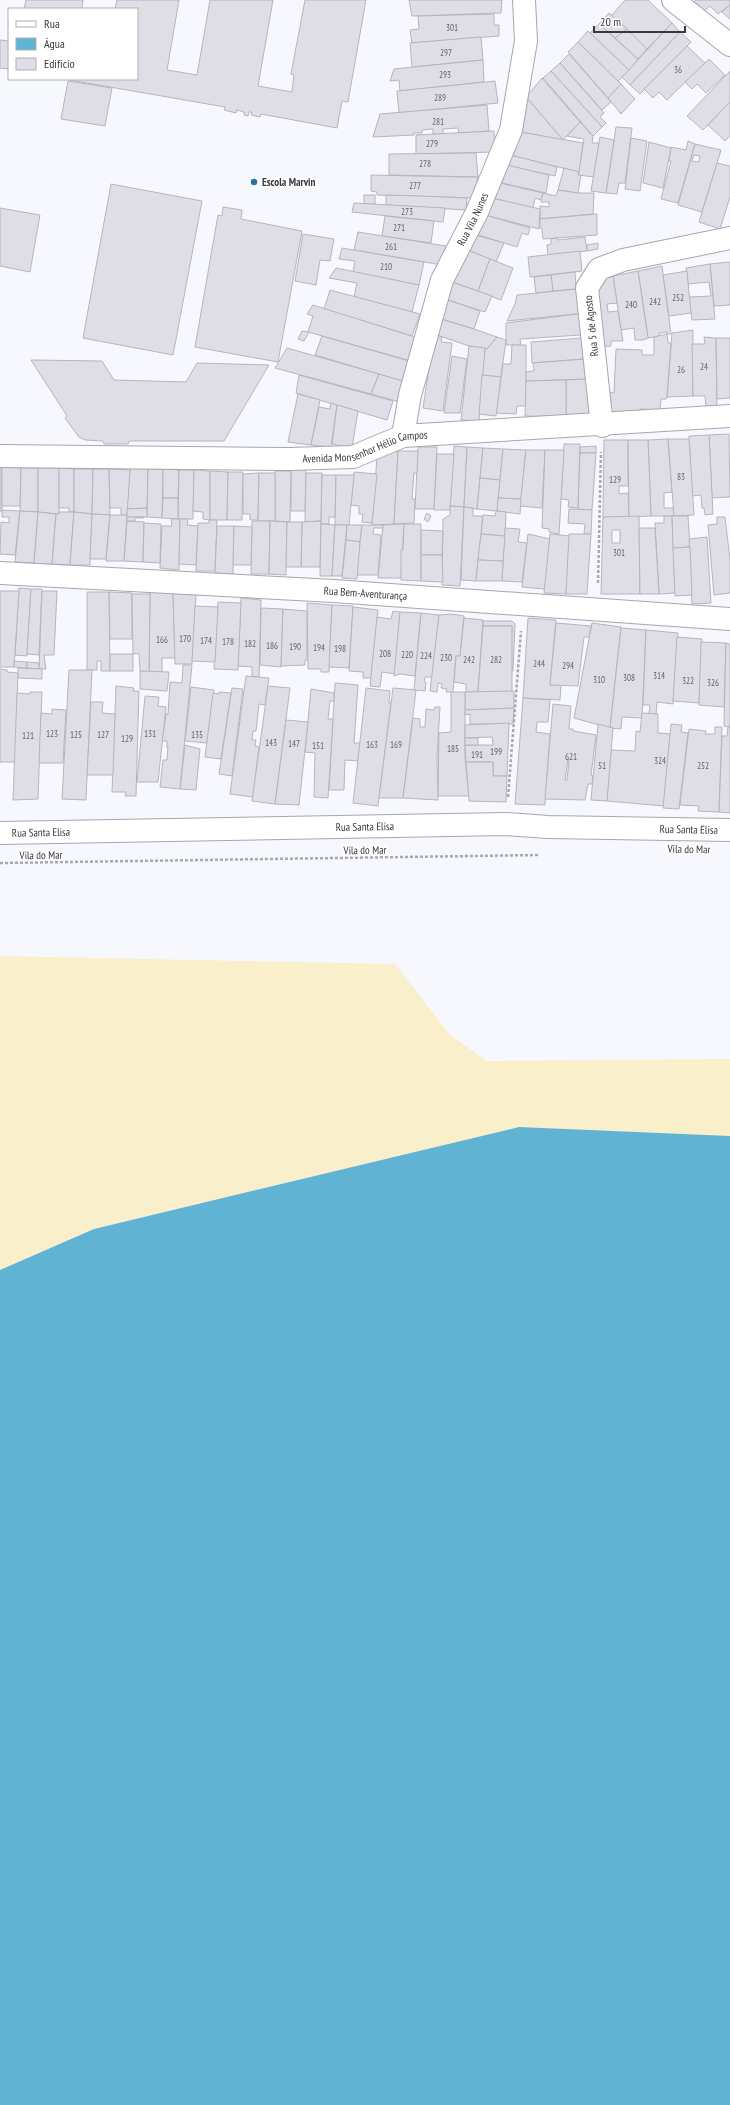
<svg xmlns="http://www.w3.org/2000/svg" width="730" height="2105" font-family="'PT Sans Narrow',sans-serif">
<rect width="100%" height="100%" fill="#f7f8fe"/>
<polygon fill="#f9efca" points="0,956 395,964 450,1035 487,1061 730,1059 730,1136 519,1127 94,1229 0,1270"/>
<polygon fill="#60b3d2" points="519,1127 730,1136 730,2105 0,2105 0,1270 94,1229"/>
<g fill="#dfdee7" stroke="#b6b4be" fill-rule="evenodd">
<polygon points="26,0 83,0 82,9 24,9"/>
<polygon points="117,0 179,0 167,70 197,75 210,0 273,0 258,86 292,92 294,75 291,74 305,0 366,0 348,102 342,101 337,128 261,114 260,117 251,115 252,112 249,112 248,116 244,115 244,112 237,110 236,113 224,110 225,107 64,79 137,79 137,9 115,9"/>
<polygon points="409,0 502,0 501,13 412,16"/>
<polygon points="625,0 648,0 672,23 647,49 611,16"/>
<polygon points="696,0 730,0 730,5 718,14 710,6 703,12 693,3"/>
<polygon points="730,5 730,19 722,12"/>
<polygon points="609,13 627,29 615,38 599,24"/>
<polygon points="494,14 494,25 499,25 499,36 412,43 410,30 419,29 418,16"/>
<polygon points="672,23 680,32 630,85 622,77"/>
<polygon points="599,24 638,59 629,70 590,33"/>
<polygon points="627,29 647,49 638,59 615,38"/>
<polygon points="588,31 629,70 618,81 578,42"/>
<polygon points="680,32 691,42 640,94 630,85"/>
<polygon points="481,37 483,60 412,67 410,43"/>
<polygon points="0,40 9,41 9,69 0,68"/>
<polygon points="578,42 621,84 608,98 568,52"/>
<polygon points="687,46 705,63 667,100 659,92 653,98 644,89"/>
<polygon points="569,54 611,102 602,110 560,63"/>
<polygon points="709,59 725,75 706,93 697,84 692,89 685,82"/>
<polygon points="483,60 484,82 400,91 399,80 390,81 394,69"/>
<polygon points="560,63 604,113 600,117 606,123 602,127 551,71"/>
<polygon points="551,71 602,127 593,136 543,78"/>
<polygon points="730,71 730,102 703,130 687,116"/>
<polygon points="542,78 580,122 563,140 526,97"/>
<polygon points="68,81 112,88 105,126 61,119"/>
<polygon points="495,81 498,103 399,113 397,91"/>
<polygon points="621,84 635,99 621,114 608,98"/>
<polygon points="526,97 563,140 520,132"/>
<polygon points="730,102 730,136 725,141 708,125"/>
<polygon points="487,105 489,131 459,133 458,128 443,129 443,134 433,134 433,129 422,130 422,133 414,133 414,135 373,137 380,114"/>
<polygon points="580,122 593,136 592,143 599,143 594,177 578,175 584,139 567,136"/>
<polygon points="616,127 632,128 625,183 619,183 617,194 606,193"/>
<polygon points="494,131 495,152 416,154 416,135"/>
<polygon points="520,132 583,143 579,172 513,156"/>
<polygon points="600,137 614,140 606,193 591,191"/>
<polygon points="631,138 647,141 640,191 625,189"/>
<polygon points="688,141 695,144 678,203 661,199 671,161 669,161 671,147 686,150"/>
<polygon points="649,142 671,148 663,188 643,183"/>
<path d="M 695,144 L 721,150 L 702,212 L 678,205 ZM 694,155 L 700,156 L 699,162 L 692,161 Z"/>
<polygon points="476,153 478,177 389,175 389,154"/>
<polygon points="511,155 557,167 555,176 508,166"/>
<polygon points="717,163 730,166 730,197 720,229 699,222"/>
<polygon points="507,165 549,175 546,193 502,183"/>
<polygon points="564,168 579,172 578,175 581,175 578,193 558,190"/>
<polygon points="371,175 463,177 478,177 473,198 377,195 377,192 371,191"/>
<polygon points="500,183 543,193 541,200 535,198 533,208 495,199"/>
<polygon points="111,184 202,201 173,355 83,338"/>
<polygon points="558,190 578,193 594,193 593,214 540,219 540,206 549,207 549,202 541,202 543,193 556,196"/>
<rect x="364" y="195" width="11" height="9"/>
<polygon points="386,195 421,196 467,198 466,210 386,205"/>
<polygon points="492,198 540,209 539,229 485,215"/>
<polygon points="354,203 445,208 443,222 352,212"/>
<polygon points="223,207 242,210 241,219 302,231 278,362 195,347 218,215 222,216"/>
<polygon points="0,208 40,215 30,272 0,266"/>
<polygon points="597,214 597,235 543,239 542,228 540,228 540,219"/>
<polygon points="485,215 530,228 528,235 522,233 517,247 475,234"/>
<polygon points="385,216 434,221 431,243 382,236"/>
<polygon points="358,232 446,246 442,265 354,250"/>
<polygon points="303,234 334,239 330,261 320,260 316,285 295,281"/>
<polygon points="472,234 504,243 496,262 466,249"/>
<polygon points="585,237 587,251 548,255 547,245 551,244 551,239 557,238 558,240"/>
<polygon points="598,243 598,249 587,251 587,245"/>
<polygon points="342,248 424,262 419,285 353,272 355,261 339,259"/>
<polygon points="465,249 490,259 478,291 452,282"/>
<polygon points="580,251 582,271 530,277 528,257"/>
<polygon points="490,259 513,268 501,300 478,291"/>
<polygon points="730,262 730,305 714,306 710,264"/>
<polygon points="710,264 715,319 692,320 689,297 711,296 709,282 688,284 686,268"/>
<polygon points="662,266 671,334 667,334 667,332 659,333 660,336 648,338 638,271"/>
<polygon points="336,268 419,285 412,312 354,297 357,283 329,278"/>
<polygon points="638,271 648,338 643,340 635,340 634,328 621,330 613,276"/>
<polygon points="687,271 691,313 669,316 663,275"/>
<polygon points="575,272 576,289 553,291 551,275"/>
<polygon points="551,275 553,291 536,293 534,277"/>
<polygon points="613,276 617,303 607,304 608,312 618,311 623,341 611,341 611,346 598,347 592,282"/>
<polygon points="452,282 492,296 485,312 445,299"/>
<polygon points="577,289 585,313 507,321 515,304 517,295"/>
<polygon points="330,290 420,314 412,336 324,309"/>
<polygon points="445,299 480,311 474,329 438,318"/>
<polygon points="313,305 418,338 411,361 308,332 313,316 307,314"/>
<polygon points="585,313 587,330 581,331 581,335 520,339 521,345 506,345 506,323"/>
<polygon points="438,318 474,329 497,337 487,349 469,346 434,334"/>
<polygon points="693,330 693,396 667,397 672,333"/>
<polygon points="302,331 309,332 304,341 298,339"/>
<polygon points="667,334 668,343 671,343 667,397 666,399 661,399 660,410 640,409 640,412 609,414 610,392 614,393 616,349 642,350 642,355 654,355 654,337"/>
<polygon points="436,335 442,337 441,342 452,343 443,411 423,408 433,341"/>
<polygon points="322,336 409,361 402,381 315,355"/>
<polygon points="497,337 506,340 501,377 482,375 485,348 487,349"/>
<polygon points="704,337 716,338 717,408 706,407 705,396 693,396 692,344 705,344"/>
<polygon points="581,338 583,350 589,350 589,357 583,357 583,359 532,363 531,342"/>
<polygon points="716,338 730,338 730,398 717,399"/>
<polygon points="512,345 526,345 526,406 517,406 516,414 496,413 503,364 511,364"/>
<polygon points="469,346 485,348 479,421 461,420"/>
<polygon points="287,348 379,374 371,394 275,368"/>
<polygon points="452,356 467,359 460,413 444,413"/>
<polygon points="586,359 588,379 526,381 526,372 534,371 533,363"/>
<polygon points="31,360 102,361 114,380 186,382 197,363 269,365 224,441 129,441 128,444 104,444 103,441 85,440 79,437 65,418 67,416"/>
<polygon points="379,374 406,382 400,402 371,394"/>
<polygon points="299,375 393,401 387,420 296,393"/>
<polygon points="482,375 501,377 496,416 479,414"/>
<polygon points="588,379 590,416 566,417 566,380"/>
<polygon points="566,380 566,417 525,416 526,381"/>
<polygon points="298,394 320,400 311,445 288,442"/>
<polygon points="331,403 337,405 331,447 311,445 319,407 330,409"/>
<polygon points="337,405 358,411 352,448 332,444"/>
<polygon points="729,434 730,497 712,498 709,435"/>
<polygon points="709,435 713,514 705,515 704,508 702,508 701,495 692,496 689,436"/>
<polygon points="668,439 672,492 664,493 664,508 673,508 674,516 651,516 648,440"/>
<polygon points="668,439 689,439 694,515 674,516"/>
<polygon points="604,440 628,440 628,486 619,486 619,494 628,493 629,517 603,517"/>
<polygon points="628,440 648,440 651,516 629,517"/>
<polygon points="564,444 580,444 578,508 568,507 569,500 561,499"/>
<polygon points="454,446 467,447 464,507 450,506"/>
<polygon points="596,446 596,453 580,453 580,447"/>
<polygon points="418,447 437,447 434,509 415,509"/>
<polygon points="467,447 483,448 477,509 464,507"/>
<polygon points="483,448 503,449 500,480 480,478"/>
<polygon points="503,449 526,450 521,499 498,498"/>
<polygon points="526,450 545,450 542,508 520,506"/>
<polygon points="545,450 564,450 559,534 549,532 549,529 542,528"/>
<polygon points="398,451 394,524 372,525 377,457"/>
<polygon points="398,451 418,451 417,473 414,473 412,499 415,499 414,523 394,524"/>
<polygon points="580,453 596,453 592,510 578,509"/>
<polygon points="437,454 454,454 450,510 434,510"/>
<rect x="0" y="467" width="2" height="44"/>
<polygon points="2,467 21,468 20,506 2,506"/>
<polygon points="21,468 38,468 38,512 20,511"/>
<polygon points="38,468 59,468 59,514 38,512"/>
<polygon points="59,468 74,469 74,512 69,512 69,508 59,508"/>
<polygon points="130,468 148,469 147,508 127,509"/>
<polygon points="291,468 306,469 305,511 291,511"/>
<polygon points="74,469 93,469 92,514 74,512"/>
<polygon points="93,469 109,469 110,515 92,514"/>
<polygon points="109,469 130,470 127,515 121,515 121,508 110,508"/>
<polygon points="148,469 163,469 162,518 147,517"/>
<polygon points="163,469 179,470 178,498 163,498"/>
<polygon points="179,470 194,470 193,519 178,519"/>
<polygon points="194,470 210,471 210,520 203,519 203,512 193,511"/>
<polygon points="210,471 228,472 227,520 210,520"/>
<polygon points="275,471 291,471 290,522 275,521"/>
<polygon points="228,472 243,472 242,520 227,520"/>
<polygon points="354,472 377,474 372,523 362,522 363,514 359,514 359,506 351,505"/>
<polygon points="259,473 258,520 250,520 250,514 243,514 243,474"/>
<polygon points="259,473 275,473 275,521 258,521"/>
<polygon points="306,473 322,473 321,521 305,522"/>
<polygon points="322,475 336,475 335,517 329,517 329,524 321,524"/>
<polygon points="336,475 354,475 349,525 335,525"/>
<polygon points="480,478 500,480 497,511 477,509"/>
<polygon points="163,498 178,498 178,519 162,518"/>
<polygon points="498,498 521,499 520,514 497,511"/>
<polygon points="450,506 464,507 460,586 442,585 443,519 450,515"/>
<polygon points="464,507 473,508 473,516 483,516 476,581 461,580"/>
<polygon points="147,508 147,517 127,517 127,509"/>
<polygon points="569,509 592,510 591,534 584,534 585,524 568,523"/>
<polygon points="2,510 20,511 15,555 0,554 1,522 9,523 9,517 2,517"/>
<polygon points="20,511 38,512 34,563 15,562"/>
<polygon points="496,511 506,512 505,536 481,534 483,515 495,516"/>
<polygon points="38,512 56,514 52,564 34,564"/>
<polygon points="59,512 74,512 70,565 52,564 56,514 59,514"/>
<polygon points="74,512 92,514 90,565 70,565"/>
<polygon points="427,513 431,516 428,522 424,519"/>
<polygon points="92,514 110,515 106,559 90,559"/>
<polygon points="110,515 127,515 124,561 106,561"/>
<path d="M 639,516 L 640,594 L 601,594 L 603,517 ZM 612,530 L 620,530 L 620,543 L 612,543 Z"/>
<polygon points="664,516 672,516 675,593 659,594 655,523 664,523"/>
<polygon points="672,516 688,516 690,547 673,548"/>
<polygon points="127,517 144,517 144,518 135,518 135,521 127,521"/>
<polygon points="717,517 725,517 730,560 730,593 714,595 708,525 717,524"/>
<polygon points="171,519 180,519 179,570 160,568 162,526 172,526"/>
<polygon points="180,519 188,519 187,525 198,526 196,565 179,564"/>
<polygon points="209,520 217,520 215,571 196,571 198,523 209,523"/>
<polygon points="127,521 144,522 143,562 124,561"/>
<polygon points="252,521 270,521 269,574 251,574"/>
<polygon points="270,521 287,522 286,575 269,574"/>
<polygon points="321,521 320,567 301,567 302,522"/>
<polygon points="287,522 302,522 301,567 286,567"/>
<polygon points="144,523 161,524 160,563 143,562"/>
<polygon points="321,524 335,525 332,576 320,576"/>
<polygon points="404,524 401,578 378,578 383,525"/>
<polygon points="404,524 421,524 421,581 401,580 401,550 403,550"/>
<polygon points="335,525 347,525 342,576 332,576"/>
<polygon points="347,525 362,525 360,542 346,540"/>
<polygon points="362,525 383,525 382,528 374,528 373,534 381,535 378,575 356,575"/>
<polygon points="217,526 234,526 233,574 215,573"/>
<polygon points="234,526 252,527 251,565 233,565"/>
<polygon points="505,528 520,529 518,542 527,543 522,582 502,581"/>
<polygon points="639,528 655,528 659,594 640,594"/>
<polygon points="421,530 443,531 442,555 421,555"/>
<polygon points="481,534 505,536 503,561 478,560"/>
<polygon points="528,534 550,539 545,589 522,587"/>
<polygon points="550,534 570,536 566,594 544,593"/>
<polygon points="569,534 591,534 587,594 566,594"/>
<polygon points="707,537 711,603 692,604 689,539"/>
<polygon points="346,540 360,542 357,579 342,578"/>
<polygon points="690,547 692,595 675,596 673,548"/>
<polygon points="421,555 442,555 443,582 421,581"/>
<polygon points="478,560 503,561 502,581 476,581"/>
<polygon points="19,588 31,589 27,656 15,655"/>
<polygon points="31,589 42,589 39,655 27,654"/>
<polygon points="0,591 19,591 14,667 0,667"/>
<polygon points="42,591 57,591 54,655 44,655 46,669 39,669"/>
<polygon points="150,591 173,592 175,658 162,658 162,672 149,672"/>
<polygon points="87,592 109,592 110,671 101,671 101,661 97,661 97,670 87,670"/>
<polygon points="109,592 132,593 132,639 110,639"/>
<polygon points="173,593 196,594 192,664 175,664"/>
<polygon points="132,594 150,594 149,672 140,671 139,653 133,654"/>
<polygon points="241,598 261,600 259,677 252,676 252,667 238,666"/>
<polygon points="218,602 241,603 238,670 214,669"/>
<polygon points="307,603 332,605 329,672 321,672 321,669 308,669"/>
<polygon points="332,605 353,606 349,668 329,667"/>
<polygon points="195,606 218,607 215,662 192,661"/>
<polygon points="353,607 378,610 371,678 363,678 363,672 349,671"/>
<polygon points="261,608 283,609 281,667 260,665"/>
<polygon points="283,609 307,611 307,660 305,660 305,665 281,666"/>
<polygon points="393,611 400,612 395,674 382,672 380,687 370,686 377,617 391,619"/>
<polygon points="400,612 421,613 415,676 400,674 394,676"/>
<polygon points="421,613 439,615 432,677 425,677 424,681 426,682 425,691 414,690"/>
<polygon points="451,614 464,616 460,656 456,656 453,692 446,692 447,689 441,688 442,684 438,683 437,692 430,691 439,615"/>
<polygon points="464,618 483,620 478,692 466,692 466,684 454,682 456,656 460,656"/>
<polygon points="528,618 556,620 550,685 561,685 560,700 523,698"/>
<polygon points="483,621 512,621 515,624 513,671 510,671 512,626 483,626"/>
<polygon points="556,623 591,626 589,637 584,637 578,686 550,685"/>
<polygon points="592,623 621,627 610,728 574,718"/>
<polygon points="483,626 512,626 512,692 478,692"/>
<polygon points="621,628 646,630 642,718 622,717 621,729 610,728"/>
<polygon points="646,630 678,633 673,704 657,702 656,714 649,714 650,705 643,705"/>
<polygon points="677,637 702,639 699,703 673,701"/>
<polygon points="701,642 726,643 724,707 699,705"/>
<polygon points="726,643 730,644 730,727 724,726 724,723"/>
<rect x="110" y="654" width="23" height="17"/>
<polygon points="14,661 27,662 27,668 14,667"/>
<polygon points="27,662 39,663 39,669 27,668"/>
<polygon points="183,665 192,665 180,789 160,787 163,760 167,760 168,747 167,748 167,741 162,741 166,714 168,714 170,682 182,683"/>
<polygon points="18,668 42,669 42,679 18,678"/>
<polygon points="0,669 7,670 7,672 18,673 15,762 0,762"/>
<polygon points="69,670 92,670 86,800 62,799"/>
<polygon points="140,671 169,672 167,691 140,689"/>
<polygon points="246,676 269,678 265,705 259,704 256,731 253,731 252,740 256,740 255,746 259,747 253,797 230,794"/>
<polygon points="335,683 358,685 354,743 360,743 358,761 345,760 344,790 329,790"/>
<polygon points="116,686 134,688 133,691 139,691 136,796 125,796 126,792 112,792"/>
<polygon points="268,686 290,688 275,804 252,801"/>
<polygon points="191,687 214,690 207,743 185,741"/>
<polygon points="232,688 243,689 232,776 219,774"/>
<polygon points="366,688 390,691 389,703 391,703 378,806 353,803"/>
<polygon points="393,688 416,690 403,798 379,798"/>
<polygon points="311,689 334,693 334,701 330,701 328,719 333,719 328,798 314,797 315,753 305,752"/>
<polygon points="514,691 514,708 465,710 465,692"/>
<polygon points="30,692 42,692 38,799 13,800 17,693 30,694"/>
<polygon points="219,692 231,693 221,759 205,757 213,693 219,694"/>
<polygon points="451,692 465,692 465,758 469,796 438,796 439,733 451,732"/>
<polygon points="145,696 159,697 158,706 166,707 158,782 137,782"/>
<polygon points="523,698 550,700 548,722 537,722 536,732 550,734 545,805 515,804"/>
<polygon points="91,702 103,702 102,713 115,714 113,775 87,775"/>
<path d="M 553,704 L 571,706 L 569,729 L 573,729 L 573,731 L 596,735 L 591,775 L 593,776 L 592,784 L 588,784 L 585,800 L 545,799 ZM 568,759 L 569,760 L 567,780 L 565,780 Z"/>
<polygon points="435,707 440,707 437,758 438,800 403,798 413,718 420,719 420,727 425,727 426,709 434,710"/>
<polygon points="514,708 513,724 470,724 470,714 465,715 465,710"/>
<polygon points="52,709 66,710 63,763 39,763 41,713 52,714"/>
<polygon points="642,713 658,714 658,733 670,734 664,806 607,801 611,750 635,751 636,731 640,732"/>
<polygon points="286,720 308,722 299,805 275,804"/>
<polygon points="509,723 507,776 493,776 493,762 466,762 465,745 493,745 492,737 465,738 465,725"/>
<polygon points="598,724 613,728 607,801 591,800"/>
<polygon points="671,724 682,725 681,732 688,733 679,809 663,808"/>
<polygon points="715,727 722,727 719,812 698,811 699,806 680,805 689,729 706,731 705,734 715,734"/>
<polygon points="728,727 730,727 730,813 719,812 722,736 727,736"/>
<rect x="465" y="738" width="13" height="7"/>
<polygon points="185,745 200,749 196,790 180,789"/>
<polygon points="466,762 493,762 493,776 507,776 506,802 469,801"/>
</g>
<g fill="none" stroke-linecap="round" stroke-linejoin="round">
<defs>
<g id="street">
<polyline points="673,0 730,45"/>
<polyline points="602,426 587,288 599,269 623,260 730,238"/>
<path id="s1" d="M 403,436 L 410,395 L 442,280 L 477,212 L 511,130 L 526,41 L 524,0"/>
<path id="s2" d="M 0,456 L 290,459 L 353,457 L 403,436 L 730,416"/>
<path id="s3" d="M 0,573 L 334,591 L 730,619"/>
</g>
<g id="secondary">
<path id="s4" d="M 0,833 L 506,824 L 548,827 L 730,830"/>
</g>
</defs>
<use href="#street" stroke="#a4a7b0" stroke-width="24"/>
<use href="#secondary" stroke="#a4a7b0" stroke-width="24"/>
<g stroke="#a8a9ae" stroke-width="2.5" stroke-dasharray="3 2" stroke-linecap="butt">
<polyline points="598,583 601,452"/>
<polyline points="508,797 521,631"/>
<polyline points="0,863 539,855"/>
</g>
<use href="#street" stroke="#fff" stroke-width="22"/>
<use href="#secondary" stroke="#fff" stroke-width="22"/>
</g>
<circle fill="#2975a8" stroke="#fff" stroke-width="1.5" cx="254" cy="182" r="4"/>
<g text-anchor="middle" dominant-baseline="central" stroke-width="4" stroke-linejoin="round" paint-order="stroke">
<g font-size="9" fill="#626267">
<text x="452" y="27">301</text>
<text x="446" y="52">297</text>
<text x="678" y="69">36</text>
<text x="445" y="74">293</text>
<text x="440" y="97">289</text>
<text x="438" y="121">281</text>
<text x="432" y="143">279</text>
<text x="425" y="163">278</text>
<text x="415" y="185">277</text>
<text x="407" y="211">273</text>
<text x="399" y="227">271</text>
<text x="391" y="246">261</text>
<text x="386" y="266">210</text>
<text x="678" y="297">252</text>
<text x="655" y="301">242</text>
<text x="631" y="304">240</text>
<text x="704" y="366">24</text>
<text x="681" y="369">26</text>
<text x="681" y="476">83</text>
<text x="615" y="479">129</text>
<text x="619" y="552">301</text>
<text x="185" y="638">170</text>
<text x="162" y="639">166</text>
<text x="206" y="640">174</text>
<text x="228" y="641">178</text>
<text x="250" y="643">182</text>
<text x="272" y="645">186</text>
<text x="295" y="646">190</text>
<text x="319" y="647">194</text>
<text x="340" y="648">198</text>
<text x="385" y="653">208</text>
<text x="407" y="654">220</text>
<text x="426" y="655">224</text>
<text x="446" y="657">230</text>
<text x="469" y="659">242</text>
<text x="496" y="659">282</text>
<text x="539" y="663">244</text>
<text x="568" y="665">294</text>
<text x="659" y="675">314</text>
<text x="629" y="677">308</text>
<text x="599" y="679">310</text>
<text x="688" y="680">322</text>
<text x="713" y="682">326</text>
<text x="52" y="733">123</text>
<text x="150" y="733">131</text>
<text x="76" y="734">125</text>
<text x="103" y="734">127</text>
<text x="197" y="734">135</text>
<text x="28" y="735">121</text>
<text x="127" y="738">129</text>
<text x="271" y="742">143</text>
<text x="294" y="743">147</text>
<text x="372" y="744">163</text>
<text x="396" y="744">169</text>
<text x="318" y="745">151</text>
<text x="453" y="748">185</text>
<text x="496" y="751">199</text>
<text x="477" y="754">191</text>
<text x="571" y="756">621</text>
<text x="660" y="760">324</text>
<text x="602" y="765">51</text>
<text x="703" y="765">252</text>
</g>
<g font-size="11" font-weight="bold" fill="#38393c" stroke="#fff" text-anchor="start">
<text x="262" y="182">Escola Marvin</text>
</g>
<g font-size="11" fill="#38393c" stroke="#fff">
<text stroke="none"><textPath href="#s1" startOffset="229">Rua Vila Nunes</textPath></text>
<text transform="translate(591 326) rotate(-96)">Rua 5 de Agosto</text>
<text stroke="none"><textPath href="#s2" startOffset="367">Avenida Monsenhor Hélio Campos</textPath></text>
<text stroke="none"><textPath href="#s3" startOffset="366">Rua Bem-Aventurança</textPath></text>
<text stroke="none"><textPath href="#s4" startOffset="365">Rua Santa Elisa</textPath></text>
<text stroke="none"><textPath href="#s4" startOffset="689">Rua Santa Elisa</textPath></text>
<text stroke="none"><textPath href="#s4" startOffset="41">Rua Santa Elisa</textPath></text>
<text transform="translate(689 849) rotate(1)">Vila do Mar</text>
<text transform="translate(365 850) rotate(-1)">Vila do Mar</text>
<text transform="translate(41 855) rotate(-1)">Vila do Mar</text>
</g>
</g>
<rect x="8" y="8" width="130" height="72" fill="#ffffff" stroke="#afb0b1"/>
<rect x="16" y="21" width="20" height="6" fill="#ffffff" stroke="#afb0b1"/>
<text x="44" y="28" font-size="12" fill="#38393c">Rua</text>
<rect x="16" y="38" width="20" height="12" fill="#60b3d2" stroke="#afb0b1"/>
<text x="44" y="48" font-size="12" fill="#38393c">Água</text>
<rect x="16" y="58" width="20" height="12" fill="#dfdee7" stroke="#afb0b1"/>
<text x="44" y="68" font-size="12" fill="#38393c">Edifício</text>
<path d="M594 26v6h91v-6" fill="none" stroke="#38393c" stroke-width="2"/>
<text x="600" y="26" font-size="12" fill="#38393c" stroke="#ffffff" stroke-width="3" paint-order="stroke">20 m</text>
</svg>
